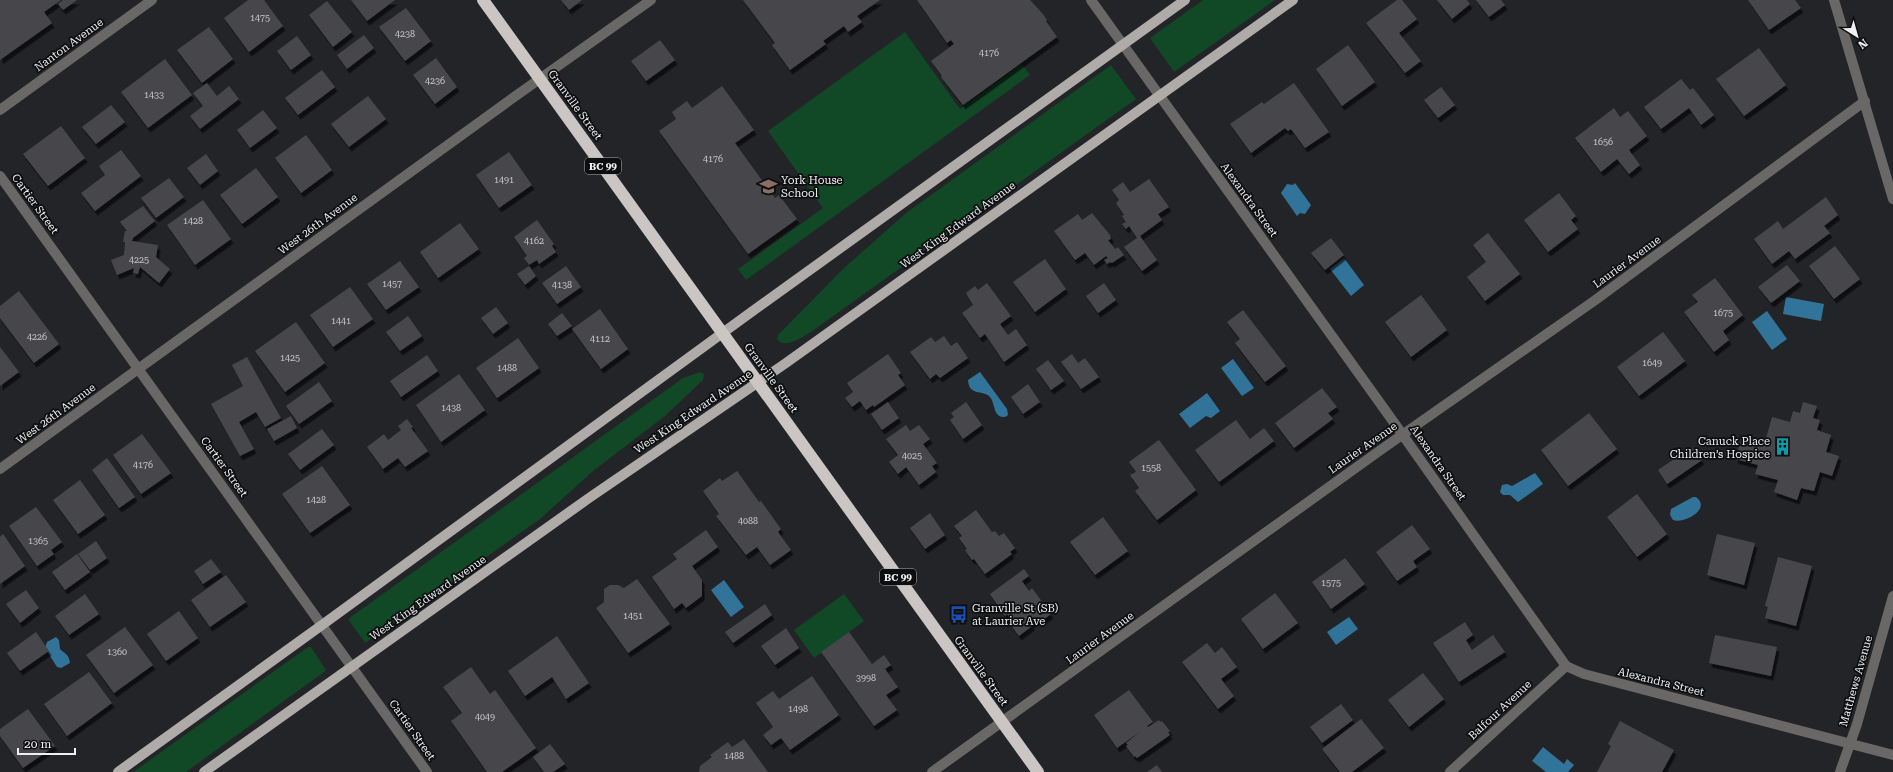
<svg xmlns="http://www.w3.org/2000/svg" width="1893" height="772" font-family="'Roboto Serif',serif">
<defs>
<filter id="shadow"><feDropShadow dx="2.5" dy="4.5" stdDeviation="0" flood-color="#0009"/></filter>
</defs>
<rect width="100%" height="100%" fill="#232428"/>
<g fill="#114825">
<polygon points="1203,0 1275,0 1174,72 1150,38"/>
<polygon points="905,32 960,109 1022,64 1030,75 746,280 738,269 823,208 768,131"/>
<path d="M 1111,65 L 1136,99 L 811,332 C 803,337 783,350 777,339 L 778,335 L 843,269 L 906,213 Z"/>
<polygon points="700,372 704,374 703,380 665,416 593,471 540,519 365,643 348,619 683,378"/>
<polygon points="844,594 864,621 814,658 794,630"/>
<polygon points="308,647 311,647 326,670 324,672 186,772 133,772"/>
</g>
<g fill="#32739a">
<polygon points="1295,183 1311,205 1305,214 1300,213 1297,216 1281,193 1287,184 1293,185"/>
<polygon points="1344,258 1364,285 1351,296 1330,269"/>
<polygon points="1786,297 1824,304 1821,321 1783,314"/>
<polygon points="1767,311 1787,339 1772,350 1752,322"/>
<polygon points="1233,359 1254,388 1242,396 1221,368"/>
<path d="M 980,372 L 1007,409 L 1008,415 L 1005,417 C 992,418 996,402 989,396 C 982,390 969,396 968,380 Z"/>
<polygon points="1207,393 1220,411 1211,418 1206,416 1190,428 1179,414"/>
<polygon points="1535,473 1543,484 1518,502 1510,495 1503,495 1500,492 1502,485 1507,484 1512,486"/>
<path d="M 1693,497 L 1696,497 C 1712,509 1684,524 1673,520 L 1670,515 L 1671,509 Z"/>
<polygon points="724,580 744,607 731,617 711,590"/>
<polygon points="1349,617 1358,629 1336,645 1327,632"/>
<path d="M 56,637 L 59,640 L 60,649 C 65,654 69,654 70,663 L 61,668 L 57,667 L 45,648 L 47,642 Z"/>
<polygon points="1543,747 1564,764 1567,759 1574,765 1568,772 1546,772 1532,761"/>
</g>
<g fill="#46474b" filter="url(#shadow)">
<polygon points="0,0 61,0 44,12 52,23 0,60"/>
<polygon points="63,0 77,0 63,10 58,4"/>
<polygon points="248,0 264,0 283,26 249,52 224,18"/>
<polygon points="351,0 395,0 367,21"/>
<polygon points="561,0 582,0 569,10"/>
<polygon points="743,0 880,0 857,16 862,22 848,32 844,26 823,41 826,44 790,70 772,45 775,43"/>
<polygon points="917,0 1030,0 1043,14 1047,20 1046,21 1057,37 963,105 941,77 942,76 931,61 954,44 951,40 947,43"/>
<polygon points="1397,0 1402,0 1417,19 1399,33 1421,61 1405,73 1366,23"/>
<polygon points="1437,0 1467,0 1470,4 1452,19"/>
<polygon points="1476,0 1501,0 1505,5 1489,17"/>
<polygon points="1748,0 1795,0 1801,8 1769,30"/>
<polygon points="327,1 352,32 333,47 309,15"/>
<polygon points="406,8 431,41 405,61 379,27"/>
<polygon points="209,27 233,59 202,83 177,50"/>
<polygon points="364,35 374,48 347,69 337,55"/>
<polygon points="297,36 311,55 291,70 277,51"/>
<polygon points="660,40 675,60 646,81 631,61"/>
<polygon points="1348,45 1375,82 1342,106 1316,69"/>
<polygon points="1759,48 1786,85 1744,116 1716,79"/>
<polygon points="436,58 457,87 435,104 413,75"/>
<polygon points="165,59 192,95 148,128 121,92"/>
<polygon points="322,70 335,87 298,115 285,98"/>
<polygon points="1681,79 1690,90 1693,88 1714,115 1701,125 1689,108 1661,129 1644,107"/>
<polygon points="207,83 217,96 229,86 239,99 200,129 190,116 203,106 193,93"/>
<polygon points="1294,83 1329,132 1305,148 1291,129 1288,131 1285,128 1251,153 1230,124 1262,102 1264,104"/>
<polygon points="722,86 754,130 735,143 775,198 779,195 797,219 748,254 659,131 676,119 672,112 687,101 692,108"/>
<polygon points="1441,87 1455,105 1438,118 1424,100"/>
<polygon points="368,96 386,119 349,147 331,124"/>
<polygon points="111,105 125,122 96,144 82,127"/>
<polygon points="1614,108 1620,117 1628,111 1647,136 1629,150 1640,165 1629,174 1617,159 1601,172 1575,138"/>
<polygon points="263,110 277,128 250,148 237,130"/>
<polygon points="61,126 85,158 48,186 23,154"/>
<polygon points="306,135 332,170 301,193 275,158"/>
<polygon points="121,150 141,176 95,211 81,193 105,175 99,166"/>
<polygon points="509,152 532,185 499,208 476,175"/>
<polygon points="206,154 218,171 200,185 187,168"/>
<polygon points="256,168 278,197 242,224 220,195"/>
<polygon points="169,178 184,197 156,218 141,198"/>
<polygon points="1149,179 1169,207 1158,214 1162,220 1140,236 1157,260 1142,271 1124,247 1137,238 1129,226 1126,229 1122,224 1126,222 1122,216 1124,215 1116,203 1119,200 1112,190 1123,182 1130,192"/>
<polygon points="1559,193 1576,216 1571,220 1578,229 1548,252 1524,220"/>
<polygon points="1826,197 1838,215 1824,226 1830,233 1795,259 1789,251 1772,264 1754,239 1778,221 1783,229"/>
<polygon points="203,200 231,239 195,265 167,225"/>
<polygon points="143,206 155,221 133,238 132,241 158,245 156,257 170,269 159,283 140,267 138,274 133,273 134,268 117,275 111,260 124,255 125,242 123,242 125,231 127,231 120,222"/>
<polygon points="1092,213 1110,235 1111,239 1108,240 1115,249 1118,247 1124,255 1112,263 1110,262 1107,264 1104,260 1108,258 1106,256 1094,265 1085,253 1075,260 1054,231 1078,214 1082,220"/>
<polygon points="537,220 554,244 552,246 556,252 539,264 537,260 529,265 524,258 527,256 514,237"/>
<polygon points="460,223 479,249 438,278 420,252"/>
<polygon points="1488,233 1520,274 1485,301 1467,277 1486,262 1473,245"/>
<polygon points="1331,238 1344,255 1325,270 1311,253"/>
<polygon points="1835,246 1860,279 1834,299 1809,266"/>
<polygon points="1045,259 1066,289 1035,312 1013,282"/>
<polygon points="400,261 419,287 386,310 367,284"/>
<polygon points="1787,265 1800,281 1771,303 1758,287"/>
<polygon points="529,266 536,276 525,285 517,274"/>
<polygon points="566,266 581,287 557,304 542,283"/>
<polygon points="1715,278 1743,315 1723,331 1729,340 1714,352 1684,312 1698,302 1692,295"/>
<polygon points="987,283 1011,316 1000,324 1008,335 1016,329 1027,345 1004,362 985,334 980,338 962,313 973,305 966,293 975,286 978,290"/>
<polygon points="1104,283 1116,300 1098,313 1086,296"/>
<polygon points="350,287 373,319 333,347 310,315"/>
<polygon points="19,291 59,344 34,363 0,318 0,306"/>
<polygon points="1421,295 1447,330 1411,357 1385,322"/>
<polygon points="496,307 508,323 493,334 481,318"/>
<polygon points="600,309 628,349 601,369 572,329"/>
<polygon points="1243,310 1286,366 1265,382 1235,343 1240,339 1227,322"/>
<polygon points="562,313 572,326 557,336 548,324"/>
<polygon points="408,316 422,336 400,351 386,332"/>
<polygon points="296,322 325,363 285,392 255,351"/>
<polygon points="1663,332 1685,361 1639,396 1617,367"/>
<polygon points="944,336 951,346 957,342 968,358 940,378 936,374 930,379 910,352 931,337 935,342"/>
<polygon points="518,338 539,368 497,398 476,368"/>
<polygon points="0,347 19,372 0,386"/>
<polygon points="888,354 901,373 898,375 905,385 874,407 873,405 866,410 860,401 852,407 845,398 853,392 847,383"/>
<polygon points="1072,354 1078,363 1085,358 1099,377 1081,389 1061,362"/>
<polygon points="427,355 438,371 401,397 390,381"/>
<polygon points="247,357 281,418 265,427 256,412 239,422 254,449 240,456 211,404 243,386 232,365"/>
<polygon points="1048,360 1064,381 1051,390 1036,369"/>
<polygon points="459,374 485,410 441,442 416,405"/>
<polygon points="319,382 332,401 299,424 286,406"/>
<polygon points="1028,384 1040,402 1023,414 1011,397"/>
<polygon points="1322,388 1337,407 1328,413 1333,419 1294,448 1275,423"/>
<polygon points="888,402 899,418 882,430 871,414"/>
<polygon points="966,402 982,425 963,439 950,420 954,417 951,413"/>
<polygon points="1803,402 1817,406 1813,418 1820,420 1817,430 1831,435 1826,452 1839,456 1832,476 1820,472 1814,491 1801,488 1797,500 1774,492 1778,480 1755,474 1758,465 1735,459 1743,435 1765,442 1772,417 1790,422 1793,411 1800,413"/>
<polygon points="1589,413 1617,449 1568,486 1541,450"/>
<polygon points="291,416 297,428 274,441 267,429"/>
<polygon points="407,419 413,427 411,428 428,451 405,467 398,458 383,469 367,447 384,434 388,440 401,430 398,426"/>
<polygon points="1236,420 1250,439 1264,428 1274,441 1219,482 1195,450"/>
<polygon points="906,425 910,431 919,425 930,439 923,444 937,463 932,466 936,472 919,485 906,467 898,474 889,462 898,455 886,439"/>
<polygon points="322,429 334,445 300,470 288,454"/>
<polygon points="142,434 171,473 141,494 113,455"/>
<polygon points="1159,440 1196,490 1157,520 1135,491 1139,488 1130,475 1136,472 1129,462"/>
<polygon points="1692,447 1702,460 1667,484 1658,470"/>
<polygon points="107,458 135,497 119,508 92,470"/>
<polygon points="322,466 350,505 310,533 282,494"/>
<polygon points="737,471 759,502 761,501 781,529 778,532 791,550 770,565 757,547 746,555 716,516 719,514 703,491 720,478 722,481"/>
<polygon points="80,480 105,515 78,534 53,500"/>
<polygon points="1637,494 1667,534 1637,557 1607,517"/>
<polygon points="36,507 62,542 51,550 54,554 37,566 9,526"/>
<polygon points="976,510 992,532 995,531 999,536 1004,533 1015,548 1010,552 1012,554 985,574 974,559 972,560 965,550 967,549 959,538 962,536 954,526"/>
<polygon points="930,513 945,535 925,549 910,528"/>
<polygon points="1103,517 1128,551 1095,575 1070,542"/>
<polygon points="1412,525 1430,549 1413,561 1417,567 1397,581 1376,552"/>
<polygon points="706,530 718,547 692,566 702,580 702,596 686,608 682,603 674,609 652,577 677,559 673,554"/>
<polygon points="3,534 25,566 0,584 0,537"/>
<polygon points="1717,534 1755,543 1744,585 1707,575"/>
<polygon points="96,541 107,558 90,570 78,554"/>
<polygon points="77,554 90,572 65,590 52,572"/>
<polygon points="1778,557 1812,566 1796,626 1765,618 1768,607 1765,606"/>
<polygon points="1345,558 1365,584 1331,609 1312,582"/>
<polygon points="211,559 221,572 203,584 194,571"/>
<polygon points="1024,569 1029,576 1022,581 1029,591 1032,588 1051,614 1039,623 1037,620 1031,624 1032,626 1019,636 1011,625 1013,623 1007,614 1005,616 990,594"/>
<polygon points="226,575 246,602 210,627 191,600"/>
<polygon points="637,579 670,624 628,653 596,608 604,602 604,589 610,585 618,585 624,588"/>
<polygon points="26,590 39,608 20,623 6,604"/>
<polygon points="1275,593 1298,623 1263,649 1241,619"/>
<polygon points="85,594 99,614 69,635 55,616"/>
<polygon points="765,604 772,615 733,643 725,632"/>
<polygon points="179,611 198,638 166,661 147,634"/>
<polygon points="1465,622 1473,635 1466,640 1472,650 1493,635 1505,652 1459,682 1433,643"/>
<polygon points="125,627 153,665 114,693 86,655"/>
<polygon points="786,628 799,648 775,665 761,646"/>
<polygon points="36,632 49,651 20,671 7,653"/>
<polygon points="849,632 872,664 884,655 891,665 885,669 898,687 886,695 897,710 874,726 821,652"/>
<polygon points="1715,635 1777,647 1771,676 1709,663"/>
<polygon points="557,636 589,683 566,699 552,677 525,696 508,671"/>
<polygon points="1207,643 1215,653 1222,647 1237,667 1221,679 1234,696 1218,709 1182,662"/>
<polygon points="471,667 490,694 495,690 536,748 502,772 487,772 451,721 462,713 443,687"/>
<polygon points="89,672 112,703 67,736 44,704"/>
<polygon points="1423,673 1444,699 1409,727 1388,700"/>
<polygon points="812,676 839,715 790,750 781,738 771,745 763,735 773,727 756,703 773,691 779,699"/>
<polygon points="1129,690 1153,722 1147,726 1148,727 1159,720 1160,722 1162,721 1170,731 1168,732 1170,735 1137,758 1135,756 1134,757 1126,746 1128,745 1126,743 1141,731 1117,748 1094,715"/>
<polygon points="1341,704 1353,720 1322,743 1310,727"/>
<polygon points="28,709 55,746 23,768 0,736 0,729"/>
<polygon points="1361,719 1384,748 1352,772 1340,772 1322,749"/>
<polygon points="1620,721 1674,750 1662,772 1597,772 1611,746 1608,744"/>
<polygon points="744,739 768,772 699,772 700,766 712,757 710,755 728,742 732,747"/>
<polygon points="550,744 565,764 553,772 544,772 533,757"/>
<polygon points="1157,765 1162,772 1147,772"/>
</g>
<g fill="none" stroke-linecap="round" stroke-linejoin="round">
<g stroke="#6a6867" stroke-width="10">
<polyline points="1091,0 1390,417 1566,666 1584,674 1893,755"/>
<polyline points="1834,0 1893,199"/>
<polyline points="0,110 152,0"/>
<polyline points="0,176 427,772"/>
<polyline points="0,469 510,100 651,0"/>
<polyline points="932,772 1382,449 1594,301 1865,101"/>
<polyline points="1450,772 1566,666"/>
<polyline points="1840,772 1857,724 1893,596"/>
</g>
<g stroke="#afaba9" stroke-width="10">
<polyline points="118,772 322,625 750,313 1185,0"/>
<polyline points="204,772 589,498 786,363 1293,0"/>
</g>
<polyline stroke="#cbc6c4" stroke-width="12" points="483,0 1038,772"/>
</g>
<defs>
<symbol id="school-bare" viewBox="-9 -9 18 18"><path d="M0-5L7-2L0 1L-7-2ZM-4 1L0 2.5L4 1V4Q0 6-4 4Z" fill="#8d6e63" stroke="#0d0e0f" stroke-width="2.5" paint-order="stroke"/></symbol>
<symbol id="building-bare" viewBox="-9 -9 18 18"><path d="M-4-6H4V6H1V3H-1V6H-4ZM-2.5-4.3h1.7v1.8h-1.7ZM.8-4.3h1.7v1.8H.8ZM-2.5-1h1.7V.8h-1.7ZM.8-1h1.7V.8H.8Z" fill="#0f9aa8" stroke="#0d0e0f" stroke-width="2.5" paint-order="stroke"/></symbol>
<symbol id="bus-bare" viewBox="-9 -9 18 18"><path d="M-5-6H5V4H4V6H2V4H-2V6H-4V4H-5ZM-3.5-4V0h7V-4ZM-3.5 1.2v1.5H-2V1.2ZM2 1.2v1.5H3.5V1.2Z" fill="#1a4fb4" stroke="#0d0e0f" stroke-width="2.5" paint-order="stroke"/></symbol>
</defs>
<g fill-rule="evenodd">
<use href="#school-bare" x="756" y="174" width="25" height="25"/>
<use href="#building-bare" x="1770" y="434" width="25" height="25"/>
<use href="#bus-bare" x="946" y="602" width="25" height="25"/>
</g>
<g text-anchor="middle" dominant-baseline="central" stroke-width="3.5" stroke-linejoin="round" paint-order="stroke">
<g font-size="9" fill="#c6c6c9">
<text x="260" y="18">1475</text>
<text x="405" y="34">4238</text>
<text x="989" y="53">4176</text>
<text x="435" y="81">4236</text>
<text x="154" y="95">1433</text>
<text x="1603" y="142">1656</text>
<text x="713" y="159">4176</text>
<text x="504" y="180">1491</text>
<text x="193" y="221">1428</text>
<text x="534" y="241">4162</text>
<text x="139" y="260">4225</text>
<text x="392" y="284">1457</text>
<text x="562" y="285">4138</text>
<text x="1723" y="313">1675</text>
<text x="341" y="321">1441</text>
<text x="37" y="337">4226</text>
<text x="600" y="339">4112</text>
<text x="290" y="358">1425</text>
<text x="1652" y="363">1649</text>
<text x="507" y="368">1488</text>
<text x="451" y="408">1438</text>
<text x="912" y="456">4025</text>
<text x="143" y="465">4176</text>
<text x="1151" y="468">1558</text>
<text x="316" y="500">1428</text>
<text x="748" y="521">4088</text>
<text x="38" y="541">1365</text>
<text x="1331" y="583">1575</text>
<text x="633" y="616">1451</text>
<text x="117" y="652">1360</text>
<text x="866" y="678">3998</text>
<text x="798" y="709">1498</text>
<text x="485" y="717">4049</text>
<text x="734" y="756">1488</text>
</g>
<g fill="#0d0e0f" stroke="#acacaf" stroke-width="1">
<rect x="585" y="158" width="36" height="16" rx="3"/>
<rect x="880" y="569" width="36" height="16" rx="3"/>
</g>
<g font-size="10" font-weight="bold" fill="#f0f0f3">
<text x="603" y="166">BC 99</text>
<text x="898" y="577">BC 99</text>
</g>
<g font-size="11" fill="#f0f0f3" stroke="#0d0e0f">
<text transform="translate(69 45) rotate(-36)">Nanton Avenue</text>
<text transform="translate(575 105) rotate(54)">Granville Street</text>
<text transform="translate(1249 200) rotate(54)">Alexandra Street</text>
<text transform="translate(35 204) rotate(54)">Cartier Street</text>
<text transform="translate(318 224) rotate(-36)">West 26th Avenue</text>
<text transform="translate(958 225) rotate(-36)">West King Edward Avenue</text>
<text transform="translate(1627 262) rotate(-36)">Laurier Avenue</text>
<text transform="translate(771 378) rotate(54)">Granville Street</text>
<text transform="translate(693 412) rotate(-34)">West King Edward Avenue</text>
<text transform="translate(56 414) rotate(-36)">West 26th Avenue</text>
<text transform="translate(1363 448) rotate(-35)">Laurier Avenue</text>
<text transform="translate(1438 463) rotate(55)">Alexandra Street</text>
<text transform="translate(224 467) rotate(54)">Cartier Street</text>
<text transform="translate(428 598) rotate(-35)">West King Edward Avenue</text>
<text transform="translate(1100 638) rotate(-36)">Laurier Avenue</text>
<text transform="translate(981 671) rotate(54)">Granville Street</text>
<text transform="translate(1856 681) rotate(-74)">Matthews Avenue</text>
<text transform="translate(1661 682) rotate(14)">Alexandra Street</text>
<text transform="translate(1500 710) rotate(-43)">Balfour Avenue</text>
<text transform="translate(412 730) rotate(55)">Cartier Street</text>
</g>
<g font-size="11" fill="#f0f0f3" stroke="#0d0e0f" text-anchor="start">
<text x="781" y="180">York House<tspan x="781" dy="13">School</tspan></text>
<text x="1770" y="441" text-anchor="end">Canuck Place<tspan x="1770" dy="13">Children’s Hospice</tspan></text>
<text x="972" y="608">Granville St (SB)<tspan x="972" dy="13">at Laurier Ave</tspan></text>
</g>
</g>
<g transform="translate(1857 36) rotate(143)" stroke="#0d0e0f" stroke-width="3" paint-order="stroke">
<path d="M0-3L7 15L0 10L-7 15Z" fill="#f0f0f3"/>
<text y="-6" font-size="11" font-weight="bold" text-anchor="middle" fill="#f0f0f3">N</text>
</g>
<path d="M18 748v6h57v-6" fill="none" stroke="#f0f0f3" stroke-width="2"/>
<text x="24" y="748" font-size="12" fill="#f0f0f3" stroke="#0d0e0f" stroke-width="3" paint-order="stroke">20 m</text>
</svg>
